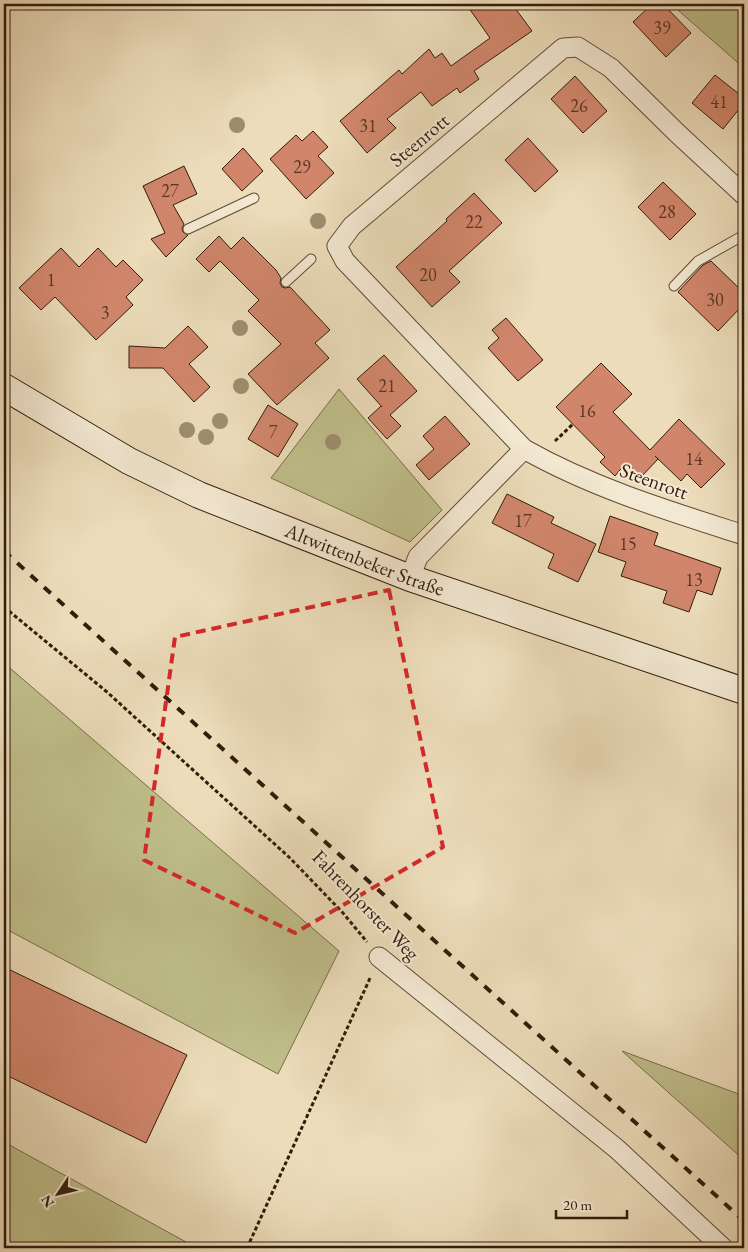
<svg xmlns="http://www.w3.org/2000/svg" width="748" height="1252" font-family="'EB Garamond',serif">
<rect width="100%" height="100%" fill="#ecdcba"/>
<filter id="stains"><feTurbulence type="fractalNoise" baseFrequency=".004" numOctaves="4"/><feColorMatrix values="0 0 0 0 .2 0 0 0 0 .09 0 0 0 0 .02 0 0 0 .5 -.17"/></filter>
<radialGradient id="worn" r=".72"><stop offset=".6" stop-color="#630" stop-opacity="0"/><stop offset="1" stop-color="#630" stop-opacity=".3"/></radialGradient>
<g fill="#bfbe8a" stroke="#786d4a">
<polygon points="671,4 744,4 744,68"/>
<polygon points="339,389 442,510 410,542 271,478"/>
<polygon points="4,663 339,951 278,1074 4,928"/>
<polygon points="622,1051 744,1096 744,1160"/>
<polygon points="4,1142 197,1248 4,1248"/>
</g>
<g fill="#d1866c" stroke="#321c0b">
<polygon points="466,4 512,4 532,31 474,71 479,79 460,93 457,88 432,106 421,92 387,119 396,128 367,153 340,121 399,70 402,74 429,49 435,58 442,53 451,66 490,38"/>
<polygon points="652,4 663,4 691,33 666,57 633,22"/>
<polygon points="715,75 744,98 744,103 723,129 692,103"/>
<polygon points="575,76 607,111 583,133 551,99"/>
<polygon points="313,131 328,147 318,156 334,173 306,199 270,159 296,135 302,141"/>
<polygon points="528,138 558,171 535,192 505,160"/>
<polygon points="243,148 263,171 242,191 222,169"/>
<polygon points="184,166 197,194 173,205 184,224 182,228 183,232 188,235 166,257 151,239 165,233 143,186"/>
<polygon points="663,182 696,214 670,240 638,207"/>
<polygon points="474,193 502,223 449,271 460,282 432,307 396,267 447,221 446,219"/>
<polygon points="219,236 231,249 243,237 276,270 281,278 280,283 282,287 285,288 290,287 330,330 315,343 329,358 277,405 248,374 281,344 248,311 259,300 220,261 209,272 196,259"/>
<polygon points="61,248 79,267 98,248 116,267 123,260 143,280 126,297 133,305 96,340 55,297 41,310 19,288"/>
<polygon points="711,261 744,293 744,304 718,331 678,292 703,265"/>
<polygon points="506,318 543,360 518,381 488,348 499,338 492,330"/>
<polygon points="188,326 208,347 189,364 210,387 194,402 163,368 129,368 129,346 165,348"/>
<polygon points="384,355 417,391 390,415 401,426 387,439 368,418 381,406 382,407 357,379"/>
<polygon points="601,363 632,394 613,412 650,450 679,419 725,464 701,488 687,474 681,481 655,456 658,459 641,477 626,463 615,476 600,462 605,457 556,407"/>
<polygon points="268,405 298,424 278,457 248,439"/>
<polygon points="445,416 470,444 429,480 416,465 434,449 423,436"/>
<polygon points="507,494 554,517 551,523 596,544 578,582 548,568 554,554 492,523"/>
<polygon points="610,516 658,533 654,545 721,568 712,595 697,590 689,612 663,603 667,591 621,576 626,562 598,552"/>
<polygon points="4,967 187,1055 146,1143 4,1074"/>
</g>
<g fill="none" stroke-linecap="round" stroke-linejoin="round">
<defs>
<g id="lane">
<polyline points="188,229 254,198"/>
<polyline points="286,282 311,259"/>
<polyline points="674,286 698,261 744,235"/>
</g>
<g id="street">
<path d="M 744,195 L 677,133 L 611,68 L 578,47 L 563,48 L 352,226 L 337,246 L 345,261 L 524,449 C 593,488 669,511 744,535"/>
<polyline points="410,578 418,557 524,449"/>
<polyline points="379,957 617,1149 723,1248"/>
</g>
<g id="secondary">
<path id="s1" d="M 4,387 L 129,461 L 199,495 L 410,578 L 744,691"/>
</g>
</defs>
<use href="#lane" stroke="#604c37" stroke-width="11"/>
<use href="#street" stroke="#604c37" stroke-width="21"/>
<use href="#secondary" stroke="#321c0b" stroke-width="28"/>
<g stroke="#321c0b" stroke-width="3" stroke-dasharray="4 2.5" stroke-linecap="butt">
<polyline points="555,441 573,424"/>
<polyline points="4,607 107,692 290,858 343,913 367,942"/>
<polyline points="247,1248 371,976"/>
</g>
<use href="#lane" stroke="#f3e8d2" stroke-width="9"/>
<use href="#street" stroke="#f3e8d2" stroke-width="19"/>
<use href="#secondary" stroke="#f3e8d2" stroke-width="26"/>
<polyline stroke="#321c0b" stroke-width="4" stroke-dasharray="9 9" stroke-linecap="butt" points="4,551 744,1221"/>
</g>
<g fill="#9d8d6f">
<circle cx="237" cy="125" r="8"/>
<circle cx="318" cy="221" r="8"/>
<circle cx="240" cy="328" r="8"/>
<circle cx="241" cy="386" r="8"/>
<circle cx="220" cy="421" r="8"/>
<circle cx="187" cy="430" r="8"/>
<circle cx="206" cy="437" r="8"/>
<circle cx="333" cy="442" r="8"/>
</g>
<path fill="none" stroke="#d62828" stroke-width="4" stroke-dasharray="10 6" stroke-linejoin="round" d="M 389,590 L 443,847 L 295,933 L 144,860 L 175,637 Z"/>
<g text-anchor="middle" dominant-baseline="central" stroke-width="4" stroke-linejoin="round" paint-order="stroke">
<g font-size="18" fill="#5a3623">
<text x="662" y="27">39</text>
<text x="719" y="101">41</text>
<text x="579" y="105">26</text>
<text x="368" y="125">31</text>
<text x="302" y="166">29</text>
<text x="170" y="190">27</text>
<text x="667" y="211">28</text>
<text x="474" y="221">22</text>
<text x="428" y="274">20</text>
<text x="51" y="279">1</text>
<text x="715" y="299">30</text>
<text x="105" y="312">3</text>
<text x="387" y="385">21</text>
<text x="587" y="410">16</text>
<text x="273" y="431">7</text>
<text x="694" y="458">14</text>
<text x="523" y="520">17</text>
<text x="628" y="543">15</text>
<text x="694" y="579">13</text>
</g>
<g font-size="20" fill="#321c0b" stroke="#f3e8d2">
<text transform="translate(419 140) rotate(-40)">Steenrott</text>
<text transform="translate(654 481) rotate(20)">Steenrott</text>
<text stroke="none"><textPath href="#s1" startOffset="401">Altwittenbeker Straße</textPath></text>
<text transform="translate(366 905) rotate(46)">Fahrenhorster Weg</text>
</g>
</g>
<rect width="748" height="1252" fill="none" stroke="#ecdcba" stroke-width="20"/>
<rect x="5" y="5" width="738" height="1242" fill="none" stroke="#321c0b" stroke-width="2.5"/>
<rect x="10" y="10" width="728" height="1232" fill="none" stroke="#321c0b"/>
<g transform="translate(58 1194) rotate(235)" stroke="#f3e8d2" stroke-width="4" paint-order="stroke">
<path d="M0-4L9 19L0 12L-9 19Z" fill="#321c0b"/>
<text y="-8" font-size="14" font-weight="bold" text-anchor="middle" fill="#321c0b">N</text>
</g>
<path d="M556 1210v8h71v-8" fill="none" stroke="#321c0b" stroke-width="2.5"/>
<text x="563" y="1210" font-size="15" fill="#321c0b" stroke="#f3e8d2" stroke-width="4" paint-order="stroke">20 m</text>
<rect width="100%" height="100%" filter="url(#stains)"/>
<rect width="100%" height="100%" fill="url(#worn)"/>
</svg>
